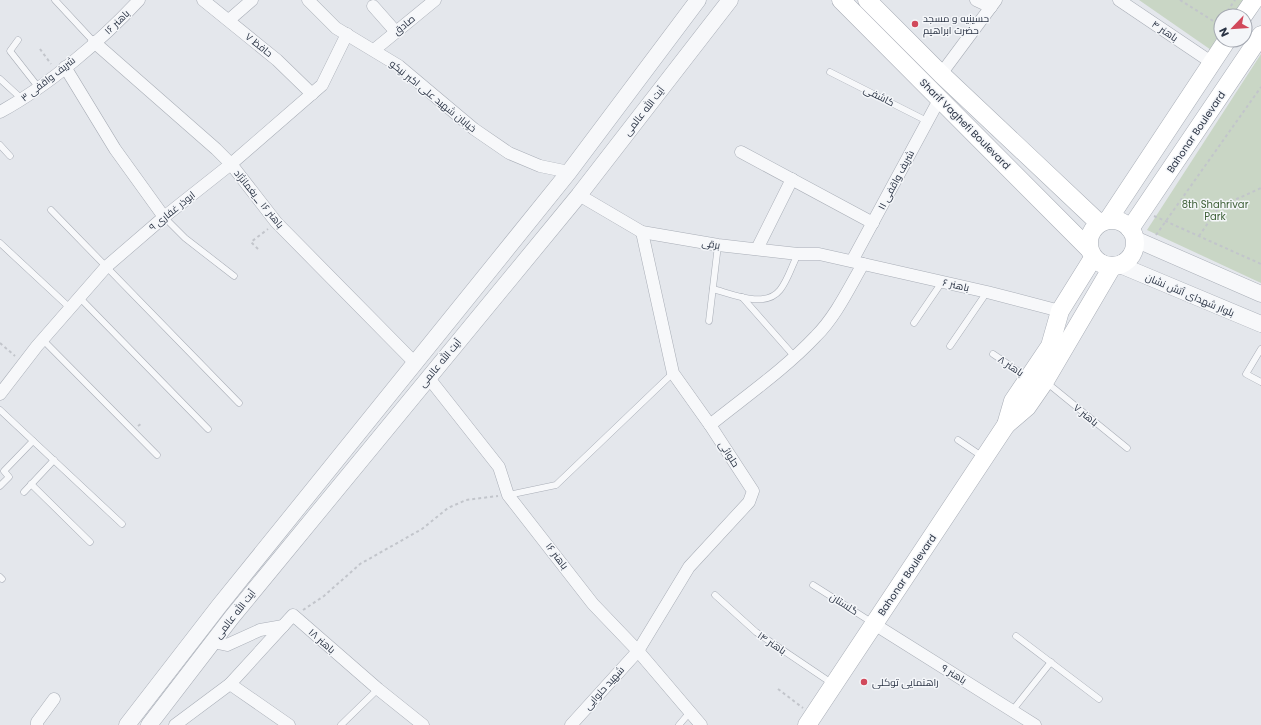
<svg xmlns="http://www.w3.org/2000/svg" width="1261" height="725" font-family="Poppins,Cairo,sans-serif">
<rect width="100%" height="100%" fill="#e4e7ec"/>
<g fill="#c9d6c5">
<polygon points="1139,0 1248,0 1237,16 1221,16 1221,40 1214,52"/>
<polygon points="1261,54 1261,283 1147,230"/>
</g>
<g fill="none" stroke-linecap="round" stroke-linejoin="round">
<defs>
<g id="service">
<polyline points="55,0 94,42"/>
<polyline points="18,40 10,51 39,88"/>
<polyline points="830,72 927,121"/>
<polyline points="0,79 23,100"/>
<polyline points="0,145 10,156"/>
<polyline points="51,210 239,403"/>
<polyline points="164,217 185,238 234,276"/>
<polyline points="0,243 70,308"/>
<path d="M 713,289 C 732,294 765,309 780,290 C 788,280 792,265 798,254"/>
<polyline points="79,297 208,429"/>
<polyline points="742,297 794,356"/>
<polyline points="709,321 718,245"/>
<polyline points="914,323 942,282"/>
<polyline points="42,339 157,455"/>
<polyline points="950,346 987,292"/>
<polyline points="1261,349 1246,374 1261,382"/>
<polyline points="993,354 1027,377"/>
<polyline points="1046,382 1127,448"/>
<polyline points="0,410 122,524"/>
<polyline points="958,440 983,457"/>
<polyline points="31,484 90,542"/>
<polyline points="0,486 9,477 4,471 33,441"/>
<polyline points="24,492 54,460"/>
<polyline points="508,495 556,485 673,373"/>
<polyline points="0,577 2,579"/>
<polyline points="813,585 873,623"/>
<polyline points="715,595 756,632 833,684"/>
<polyline points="1016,636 1099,699"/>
<polyline points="1012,711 1051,662"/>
<polyline points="341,725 378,689"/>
<polyline points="679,725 690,712"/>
</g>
<g id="minor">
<polyline points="203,0 277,60 312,94"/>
<polyline points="308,0 336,28 399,66 474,129 509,153 540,166 569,172"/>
<polyline points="976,0 991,7"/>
<polyline points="1119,0 1211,62"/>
<polyline points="373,6 396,32"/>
<polyline points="229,20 252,0"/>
<polyline points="94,42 216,149 231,164 276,222 416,364"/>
<polyline points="374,50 435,0"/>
<polyline points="65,67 115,149 164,217"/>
<polyline points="941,74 996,0"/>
<path d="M 0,112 C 48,86 102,40 139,0"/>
<polyline points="741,152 873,223"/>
<polyline points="579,195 642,232 718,245 798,254 819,254 987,292 1060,311"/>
<polyline points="757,249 792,179"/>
<polyline points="852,261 940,98"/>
<polyline points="428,377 499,467 508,495 593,604 638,651 701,725"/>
<polyline points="0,394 37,346 106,267 164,217 231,164 322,85 347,34"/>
<path d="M 710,425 C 746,396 785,369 816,336 C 836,316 849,288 863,264"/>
<polyline points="874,624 1035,725"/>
<polyline points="213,642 227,645 260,630 283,626"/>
<polyline points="230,684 293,615 378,689 423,725"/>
<polyline points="37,725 37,722 54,699"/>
<polyline points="175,725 230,684 289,725"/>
<polyline points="571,725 638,651 689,567 749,502 753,491 710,425 673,373 642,232"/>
</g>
<g id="tertiary">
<polyline points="1135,239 1261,294"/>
<polyline points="1120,265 1261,324"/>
<polyline points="127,725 219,606 569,172 698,0"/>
<polyline points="149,725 232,617 579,195 730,0"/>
</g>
<g id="secondary">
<polyline points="841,0 1089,249"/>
<polyline points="867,0 941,74 1099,223"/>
<polyline points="1243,16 1254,0"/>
<circle cx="1112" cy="243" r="23"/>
<polyline points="1108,220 1227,40"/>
<polyline points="1130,229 1261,35"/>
<polyline points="1006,425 1027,407 1045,381 1112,267"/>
<polyline points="807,725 1006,425 1013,401 1050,346 1060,311 1093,258"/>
</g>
</defs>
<use href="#service" stroke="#a9aeb7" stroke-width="7"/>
<use href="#minor" stroke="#a9aeb7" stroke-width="13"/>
<use href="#tertiary" stroke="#a9aeb7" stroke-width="17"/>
<use href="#secondary" stroke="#a9aeb7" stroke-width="19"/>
<g stroke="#c2c5cb" stroke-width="2" stroke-dasharray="3 3" stroke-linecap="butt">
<polyline points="1180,0 1218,24 1221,20"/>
<polyline points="1224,16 1235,0"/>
<polyline points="40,49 51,64"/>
<polyline points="1154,216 1261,264"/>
<polyline points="1156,235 1261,87"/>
<polyline points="1199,236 1219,207 1261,188"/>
<polyline points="258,249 251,242 268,229"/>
<polyline points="0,343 15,356"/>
<polyline points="138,426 142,423"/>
<polyline points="303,610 324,596 360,564 422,529 448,508 466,500 498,496"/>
<polyline points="778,689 803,708"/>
</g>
<use href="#service" stroke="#f7f8fa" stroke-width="6"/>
<use href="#minor" stroke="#f7f8fa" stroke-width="12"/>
<use href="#tertiary" stroke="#f7f8fa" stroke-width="16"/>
<use href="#secondary" stroke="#fff" stroke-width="18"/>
</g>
<g fill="#d1495b" stroke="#f4f6f9" stroke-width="1.5">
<circle cx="915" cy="24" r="4"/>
<circle cx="864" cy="682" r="4"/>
</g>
<g text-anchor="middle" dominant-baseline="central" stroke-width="3" stroke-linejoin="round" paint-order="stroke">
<g font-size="10" fill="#2b3445" stroke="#f4f6f9" text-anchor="start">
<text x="923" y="18">حسینیه و مسجد<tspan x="923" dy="12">حضرت ابراهیم</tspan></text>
<text x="872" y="682">راهنمایی توکلی</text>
</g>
<g font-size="10" fill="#2b3445" stroke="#f4f6f9">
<text transform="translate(117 22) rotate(-44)">باهنر ۱۶</text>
<text transform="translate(404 25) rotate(-40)">صادق</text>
<text transform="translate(1165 31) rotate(34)">باهنر ۴</text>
<text transform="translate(259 45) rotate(39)">حافظ ۷</text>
<text transform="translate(48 79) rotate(-38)">شریف واقفی ۳</text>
<text transform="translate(433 96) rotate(39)">خیابان شهید علی اکبر نیکو</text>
<text transform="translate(879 96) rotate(27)">کاشفی</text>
<text transform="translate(644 111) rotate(-52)">آیت الله عالمی</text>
<text transform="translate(965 124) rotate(45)">Sharif Vaghefi Boulevard</text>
<text transform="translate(1196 132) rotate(-56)">Bahonar Boulevard</text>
<text transform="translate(896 180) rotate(-62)">شریف واقفی ۱۱</text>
<text transform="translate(259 199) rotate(51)">باهنر ۱۶ _یغمانژاد</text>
<text transform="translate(172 211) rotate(-39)">ابوذر غفاری ۹</text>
<text transform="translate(711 244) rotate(9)">برقی</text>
<text transform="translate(956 285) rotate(13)">باهنر ۶</text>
<text transform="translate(1190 295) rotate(23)">بلوار شهدای آتش نشان</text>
<text transform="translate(440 363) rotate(-50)">آیت الله عالمی</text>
<text transform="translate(1011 366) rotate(34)">باهنر ۸</text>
<text transform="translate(1086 415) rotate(39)">باهنر ۷</text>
<text transform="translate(729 454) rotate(57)">حلوائی</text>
<text transform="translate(557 556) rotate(53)">باهنر ۱۶</text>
<text transform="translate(907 575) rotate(-56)">Bahonar Boulevard</text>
<text transform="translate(844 604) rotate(33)">گلستان</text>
<text transform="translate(235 614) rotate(-52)">آیت الله عالمی</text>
<text transform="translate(322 641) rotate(41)">باهنر ۱۸</text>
<text transform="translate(772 643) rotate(34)">باهنر ۱۴</text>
<text transform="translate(954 674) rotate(32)">باهنر ۹</text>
<text transform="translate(604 688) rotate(-48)">شهید حلوایی</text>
</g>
<g font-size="10" fill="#3f6138" stroke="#f4f6f9">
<text x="1215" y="204">8th Shahrivar<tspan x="1215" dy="12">Park</tspan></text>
</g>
</g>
<g transform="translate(1233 28) rotate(245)"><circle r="19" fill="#f4f6f9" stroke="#a4a8b1"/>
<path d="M0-3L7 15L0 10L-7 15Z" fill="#d1495b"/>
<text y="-6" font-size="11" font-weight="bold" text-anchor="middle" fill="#2b3445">N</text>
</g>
</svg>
